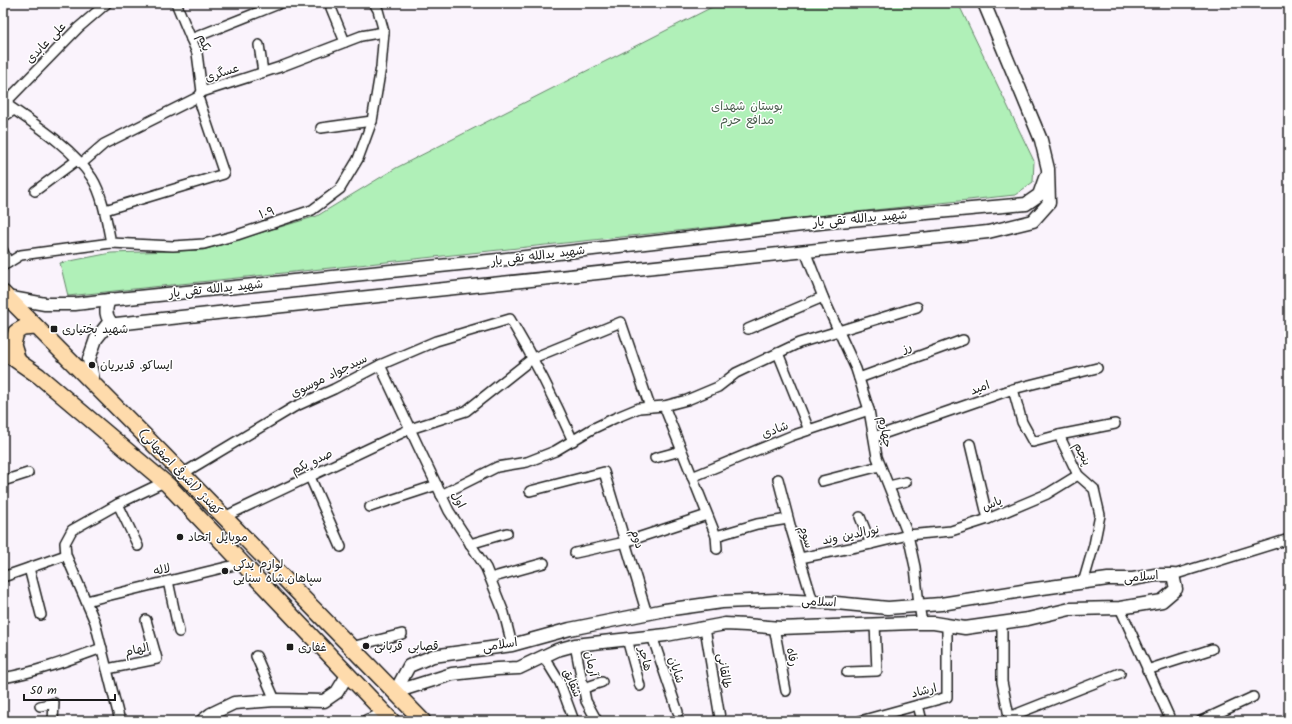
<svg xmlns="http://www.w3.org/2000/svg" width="1292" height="724" font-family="Kalam,'Playpen Sans Arabic',sans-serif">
<rect width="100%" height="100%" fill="#faf3fc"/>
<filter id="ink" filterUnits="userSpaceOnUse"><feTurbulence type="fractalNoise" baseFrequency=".025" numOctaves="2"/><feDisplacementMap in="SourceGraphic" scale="8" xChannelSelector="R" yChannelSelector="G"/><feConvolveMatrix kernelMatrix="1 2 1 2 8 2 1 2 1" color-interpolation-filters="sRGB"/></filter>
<g filter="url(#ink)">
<polygon fill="#b0f0b8" stroke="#66866a" points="720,3 958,3 1034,161 1033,182 1015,195 68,296 60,263 111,253 203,250 317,216 396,168"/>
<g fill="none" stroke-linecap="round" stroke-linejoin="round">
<defs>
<g id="minor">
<polyline points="176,3 197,53 202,92"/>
<polyline points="331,8 345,42"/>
<polyline points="191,39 281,3"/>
<polyline points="259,45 263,72"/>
<path d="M 3,102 C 33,123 72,147 92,178 C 103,195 107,223 111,243"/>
<polyline points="5,103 78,28 107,3"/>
<polyline points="3,117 14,110"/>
<polyline points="321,128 372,121"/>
<polyline points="81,164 104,144 198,97 202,92 280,67 361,36 384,32"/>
<polyline points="35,191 77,160"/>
<polyline points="105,210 224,174 198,97"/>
<polyline points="3,251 8,263"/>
<polyline points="805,251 823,297 856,369 869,410 877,457 908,535 915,567 919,605 922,623"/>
<polyline points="3,266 21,255 111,243 173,246 204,244 237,235 312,210 340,189 358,159 372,121 381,67 384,32 378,10 374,3"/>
<polyline points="748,329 823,297"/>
<polyline points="778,353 809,430"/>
<polyline points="380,365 418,446 449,511 486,568 504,613 512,645"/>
<polyline points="859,378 963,340"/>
<polyline points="1013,389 1022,422 1033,442 1059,435 1078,475 1094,489 1100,515 1094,545 1083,583"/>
<polyline points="664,406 716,536 717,549"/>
<polyline points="1059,435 1115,424"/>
<polyline points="874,437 1013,389 1097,368"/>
<polyline points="970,444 988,519"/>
<polyline points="655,458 681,451"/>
<path d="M 182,474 L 294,407 L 334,389 L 380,365 L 436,341 L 510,319 C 534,359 554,398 573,441"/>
<polyline points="310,477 341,547"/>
<polyline points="692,477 791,436 869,410"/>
<polyline points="778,479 791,529 813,602"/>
<polyline points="3,481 28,473"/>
<polyline points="822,481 880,466"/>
<polyline points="889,486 906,482"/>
<polyline points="530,491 604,472 647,614"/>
<polyline points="441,495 497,467 527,462 555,451 592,429 615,418 639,408 664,406 687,400 718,387 736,373 799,343 917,307"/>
<polyline points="118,504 138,546"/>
<polyline points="370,507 437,485"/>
<polyline points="224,517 410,429 466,411 533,358 621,322 650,407"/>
<polyline points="860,517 871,544"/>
<polyline points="716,536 757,524 788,519"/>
<polyline points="470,544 507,533"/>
<polyline points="575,553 625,542 707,515"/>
<polyline points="800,558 871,544 908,535 951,531 988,519 1047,494 1078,475"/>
<polyline points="29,568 41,615"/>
<polyline points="1173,575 1289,539"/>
<polyline points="3,577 66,555"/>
<polyline points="490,578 544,563"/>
<polyline points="168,581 179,632"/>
<polyline points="86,601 243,563"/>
<polyline points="1120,608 1171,721"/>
<polyline points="1002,623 1002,682 1010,721"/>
<polyline points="774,627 786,691"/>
<polyline points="705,628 720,718"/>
<polyline points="652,636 678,712"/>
<polyline points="627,639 640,686"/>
<polyline points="575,645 586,701 597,721"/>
<polyline points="351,647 402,634"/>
<polyline points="256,656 275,700"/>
<polyline points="544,657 560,683 574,721"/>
<polyline points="107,669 157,659 146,620"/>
<polyline points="1147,670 1212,649"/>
<polyline points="847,672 877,671 875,624"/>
<path d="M 3,678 C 37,672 69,660 102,648"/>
<polyline points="584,688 602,682"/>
<polyline points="918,705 922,721"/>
<polyline points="40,706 54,703 53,721"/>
<polyline points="1009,717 1120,673"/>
<polyline points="120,721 95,622 66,555 65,543 72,530 118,504 164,482"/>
<polyline points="860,721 947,697 947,625"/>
<polyline points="1201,721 1253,697"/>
</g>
<g id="tertiary">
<polyline points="6,297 45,304 75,304 109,300 498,260 828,222 1026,204 1039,195 1045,178"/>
<path d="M 109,300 C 105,310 105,316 113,325"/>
<polyline points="94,385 89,359 96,339 107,325 264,308 988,232 1033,221 1049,203 1048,169 1041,140 984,3"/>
<polygon points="1155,575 1173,575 1176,589 1162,601 1120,608 1070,609 1028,619 965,628 934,623 913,623 780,628 746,625 725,624 666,635 575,645 557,650 519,668 497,669 452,674 395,692 409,666 433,656 512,645 570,629 665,610 722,602 777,600 836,603 888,608 941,604 1028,590 1108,579 1133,579"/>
<polyline points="202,721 211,714 234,703 275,700 324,701 337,692 348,674"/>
<polyline points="367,721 386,714"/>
</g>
<g id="primary">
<polyline points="3,293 160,451 423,721"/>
<polyline points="3,351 39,376 168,485 392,721"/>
<polyline points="18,361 13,345 16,332 23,328 36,327"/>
</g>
</defs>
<use href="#minor" stroke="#1c1c1c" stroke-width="12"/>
<use href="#tertiary" stroke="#1c1c1c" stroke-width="15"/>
<use href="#primary" stroke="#1c1c1c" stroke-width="18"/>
<use href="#minor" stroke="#fff" stroke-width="9"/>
<use href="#tertiary" stroke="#fff" stroke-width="12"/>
<use href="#primary" stroke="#fedbac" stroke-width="15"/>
</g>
</g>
<g fill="#1c1c1c" stroke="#fff" stroke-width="1.5">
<rect x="50" y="325" width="8" height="8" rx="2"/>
<circle cx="92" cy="365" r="4"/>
<circle cx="180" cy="537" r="4"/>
<circle cx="225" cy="571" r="4"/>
<circle cx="366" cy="646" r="4"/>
<rect x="286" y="643" width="8" height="8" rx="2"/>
</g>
<g text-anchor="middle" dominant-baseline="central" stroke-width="3" stroke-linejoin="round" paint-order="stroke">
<g font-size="12" fill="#1c1c1c" stroke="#fff">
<text transform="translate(46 43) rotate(-46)">علی عابدی</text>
<text transform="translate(204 43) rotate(71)">یکم</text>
<text transform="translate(222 73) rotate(-18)">عسگری</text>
<text transform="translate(267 213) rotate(-18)">۱۰۹</text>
<text transform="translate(860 219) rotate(-5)">شهید یدالله تقی یار</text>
<text transform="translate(538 256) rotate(-7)">شهید یدالله تقی یار</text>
<text transform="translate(216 289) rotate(-6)">شهید یدالله تقی یار</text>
<text transform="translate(907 348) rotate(-20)">رز</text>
<text transform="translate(329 376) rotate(-26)">سیدجواد موسوی</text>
<text transform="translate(980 388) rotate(-20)">امید</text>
<text transform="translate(775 430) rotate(-21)">شادی</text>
<text transform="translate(885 432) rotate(81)">چهارم</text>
<text transform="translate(1082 454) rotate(63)">پنجم</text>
<text transform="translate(312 462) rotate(-25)">صدو یکم</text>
<text transform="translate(180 472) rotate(46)">کهندژ (اشرفی اصفهانی)</text>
<text transform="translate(458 500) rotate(62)">اول</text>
<text transform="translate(992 504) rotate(-22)">یاس</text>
<text transform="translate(851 535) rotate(-12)">نورالدین وند</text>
<text transform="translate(806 537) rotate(73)">سوم</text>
<text transform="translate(637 539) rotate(73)">دوم</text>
<text transform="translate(162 570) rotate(-13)">لاله</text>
<text transform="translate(1141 577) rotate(-5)">اسلامی</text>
<text transform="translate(819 602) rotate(3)">اسلامی</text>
<text transform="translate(500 645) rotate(-9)">اسلامی</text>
<text transform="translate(137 650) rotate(-13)">الهام</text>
<text transform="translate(792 657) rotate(79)">رفاه</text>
<text transform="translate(645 659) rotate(75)">هاجر</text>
<text transform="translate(591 664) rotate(78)">آرمان</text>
<text transform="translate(676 670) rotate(71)">شایان</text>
<text transform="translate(724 671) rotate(81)">طالقانی</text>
<text transform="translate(572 683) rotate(66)">شقایق</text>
<text transform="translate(924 691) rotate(-14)">ارشاد</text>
</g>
<g font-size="12" fill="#485c4b" stroke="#fff">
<text x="747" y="106">بوستان شهدای<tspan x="747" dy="14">مدافع حرم</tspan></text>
</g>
<g font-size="12" fill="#1c1c1c" stroke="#fff" text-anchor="start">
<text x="62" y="329">شهید بختیاری</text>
<text x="100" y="365">ایساکو. قدیریان</text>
<text x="188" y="537">موبایل اتحاد</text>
<text x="233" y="564">لوازم یدکی<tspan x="233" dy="14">سپاهان.شاه سنایی</tspan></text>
<text x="374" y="646">قصابی قربانی</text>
<text x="298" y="647">غفاری</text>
</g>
</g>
<rect width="1292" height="724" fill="none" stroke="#fff" stroke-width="16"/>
<rect x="8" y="8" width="1276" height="708" fill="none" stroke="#1c1c1c" stroke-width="1.5" filter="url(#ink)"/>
<path d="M24 694v6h91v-6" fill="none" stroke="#1c1c1c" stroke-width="2"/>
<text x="30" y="694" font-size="12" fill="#1c1c1c" stroke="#ffffff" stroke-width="3" paint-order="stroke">50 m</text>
</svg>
